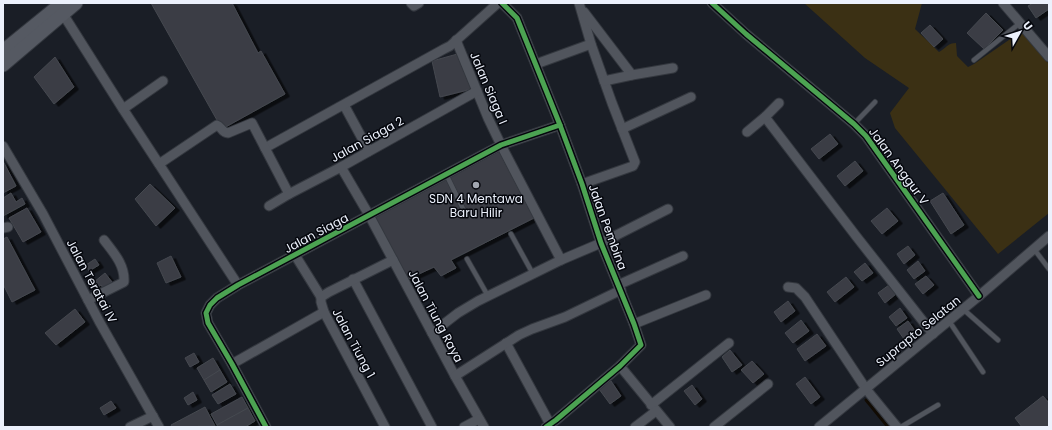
<svg xmlns="http://www.w3.org/2000/svg" width="1052" height="430" font-family="Poppins,sans-serif">
<defs>
<filter id="shadow"><feDropShadow dx="4.5" dy="2.5" stdDeviation="0" flood-color="#0009"/></filter>
</defs>
<rect width="100%" height="100%" fill="#1a1e26"/>
<path fill="#3b3014" d="M 804,3 L 922,3 L 915,29 L 939,52 C 946,48 948,43 956,43 L 957,56 L 968,67 L 974,64 L 1022,31 L 1049,64 L 1049,213 L 998,254 L 895,128 L 890,113 L 909,88 L 865,58 Z"/>
<g fill="none" stroke-linecap="round" stroke-linejoin="round">
<polyline stroke="#110b03" stroke-width="3" points="866,400 888,427"/>
</g>
<g fill="#3b3e45" stroke="#45484f" filter="url(#shadow)">
<polygon points="151,3 232,3 258,53 261,51 285,94 222,129"/>
<polygon points="1033,3 1049,3 1049,9 1036,18 1028,6"/>
<polygon points="986,13 1003,30 984,49 967,33"/>
<polygon points="930,25 943,39 934,47 921,33"/>
<polygon points="461,53 472,89 440,97 432,61"/>
<polygon points="55,57 74,87 54,104 34,77"/>
<polygon points="830,134 838,144 819,159 811,149"/>
<polygon points="499,152 534,218 451,260 456,268 441,276 434,267 406,280 373,217"/>
<polygon points="3,161 16,186 3,193"/>
<polygon points="855,161 863,171 845,186 837,176"/>
<polygon points="150,184 175,208 156,226 135,199"/>
<polygon points="11,193 16,202 22,198 25,204 3,216 3,198"/>
<polygon points="943,193 964,225 951,234 930,201"/>
<polygon points="27,208 41,232 23,242 9,218"/>
<polygon points="887,208 898,221 882,234 871,221"/>
<polygon points="7,237 35,290 12,302 3,284 3,239"/>
<polygon points="908,246 915,255 904,264 897,254"/>
<polygon points="171,256 181,277 166,283 157,263"/>
<polygon points="95,259 99,265 89,271 86,265"/>
<polygon points="918,261 925,271 914,279 907,270"/>
<polygon points="865,263 873,273 862,281 854,272"/>
<polygon points="105,273 112,282 103,288 101,285 98,287 94,282"/>
<polygon points="926,276 934,285 923,294 915,284"/>
<polygon points="846,277 854,287 835,302 827,292"/>
<polygon points="889,285 896,294 885,303 878,293"/>
<polygon points="788,301 795,311 781,322 774,312"/>
<polygon points="900,308 907,318 896,326 889,317"/>
<polygon points="75,309 85,322 56,345 45,333"/>
<polygon points="801,320 809,331 793,343 785,333"/>
<polygon points="908,321 915,331 904,339 897,329"/>
<polygon points="817,334 826,346 805,361 797,349"/>
<polygon points="730,350 742,365 732,372 722,357"/>
<polygon points="194,353 199,362 190,367 185,358"/>
<polygon points="213,358 220,370 204,380 197,368"/>
<polygon points="752,361 764,374 753,383 741,370"/>
<polygon points="220,370 227,382 211,392 204,380"/>
<polygon points="805,377 820,397 811,404 796,384"/>
<polygon points="611,381 621,396 610,404 599,389"/>
<polygon points="230,384 236,394 218,404 212,395"/>
<polygon points="692,385 702,399 695,405 684,391"/>
<polygon points="193,392 197,400 188,405 184,398"/>
<polygon points="1043,396 1049,403 1049,427 1022,427 1015,418"/>
<polygon points="242,397 248,408 217,425 211,414"/>
<polygon points="111,401 116,408 104,415 100,408"/>
<polygon points="205,407 215,426 172,427 171,425"/>
<polygon points="248,408 255,421 245,427 218,427 217,425"/>
</g>
<g fill="none" stroke-linecap="round" stroke-linejoin="round">
<defs>
<g id="lane">
<polyline points="974,60 1020,23"/>
<polyline points="854,124 875,102"/>
<polyline points="446,174 466,215"/>
<polyline points="511,234 533,274"/>
<polyline points="1034,249 1049,269"/>
<polyline points="467,259 488,296"/>
<polyline points="963,309 998,340"/>
<polyline points="949,321 983,372"/>
<polyline points="901,427 938,405"/>
</g>
<g id="street">
<polyline points="411,3 414,6 419,3"/>
<polyline points="502,3 517,18 560,125 582,184 601,243 634,324 641,345 620,366 556,420 546,427"/>
<polyline points="579,3 591,44 612,103 635,162 633,166 582,184"/>
<polyline points="712,3 746,34 854,124 866,136 979,296"/>
<polyline points="1003,3 1049,57"/>
<polyline points="584,12 632,75"/>
<polyline points="63,14 123,109 238,285"/>
<polyline points="456,40 488,118 501,145 561,260"/>
<polyline points="536,64 591,44"/>
<polyline points="604,81 632,75 673,68"/>
<polyline points="344,105 369,151"/>
<polyline points="123,109 163,81"/>
<polyline points="765,117 856,236 933,334"/>
<polyline points="622,129 691,97"/>
<polyline points="747,132 765,117 779,103"/>
<polyline points="3,146 43,214 99,321 159,427"/>
<polyline points="265,148 444,49 450,46 498,3"/>
<path d="M 159,164 L 217,125 C 221,126 222,133 228,133 L 252,123 L 289,194"/>
<polyline points="341,167 369,215 455,376 484,427"/>
<polyline points="269,206 289,194 341,167 477,91"/>
<polyline points="3,228 8,227"/>
<polyline points="295,255 321,297"/>
<polyline points="353,279 432,427"/>
<polyline points="618,285 683,256"/>
<polyline points="788,287 796,288 805,297 866,389 897,427"/>
<path d="M 88,300 L 124,282 C 125,265 114,253 104,240"/>
<polyline points="634,324 706,295"/>
<polyline points="432,333 458,313 478,301 561,260 601,243 668,209"/>
<polyline points="506,343 550,424"/>
<polyline points="232,364 324,312"/>
<polyline points="620,366 670,427"/>
<polyline points="455,376 519,335 532,329 565,317 621,290"/>
<polyline points="651,405 729,343"/>
<polyline points="130,427 153,416"/>
<polyline points="266,427 232,364 208,323 206,313 210,305 217,298 238,285 501,145 560,125"/>
<polyline points="385,427 324,312 321,302 321,297 329,292 393,260"/>
<polyline points="464,427 479,419"/>
<polyline points="635,427 656,411"/>
<polyline points="714,427 768,384"/>
<polyline points="819,427 979,296 1049,236"/>
</g>
<g id="secondary">
<polyline points="3,51 62,3"/>
<polyline points="3,65 76,3"/>
</g>
</defs>
<use href="#lane" stroke="#34383f" stroke-width="6"/>
<use href="#street" stroke="#34383f" stroke-width="11"/>
<use href="#secondary" stroke="#34383f" stroke-width="15"/>
<use href="#lane" stroke="#51555d" stroke-width="4.5"/>
<use href="#street" stroke="#51555d" stroke-width="9"/>
<use href="#secondary" stroke="#555962" stroke-width="13"/>
<defs>
<g id="cycleway">
<polyline points="502,3 517,18 560,125 582,184 601,243 634,324 641,345 620,366 556,420 546,427"/>
<polyline points="712,3 746,34 854,124 866,136 979,296"/>
<polyline points="266,427 232,364 208,323 206,313 210,305 217,298 238,285 501,145 560,125"/>
</g>
</defs>
<use href="#cycleway" stroke="#05070d" stroke-width="8"/>
<use href="#cycleway" stroke="#4ca352" stroke-width="5"/>
</g>
<circle fill="#a2a7b1" stroke="#05070d" stroke-width="1.5" cx="476" cy="185" r="4"/>
<g text-anchor="middle" dominant-baseline="central" stroke-width="3" stroke-linejoin="round" paint-order="stroke">
<g font-size="12" fill="#ecf1fc" stroke="#05070d">
<text transform="translate(489 88) rotate(67)">Jalan Siaga I</text>
<text transform="translate(367 139) rotate(-29)">Jalan Siaga 2</text>
<text transform="translate(899 166) rotate(54)">Jalan Anggur V</text>
<text transform="translate(608 227) rotate(70)">Jalan Pembina</text>
<text transform="translate(316 233) rotate(-28)">Jalan Siaga</text>
<text transform="translate(92 281) rotate(62)">Jalan Teratai IV</text>
<text transform="translate(436 316) rotate(62)">Jalan Tiung Raya</text>
<text transform="translate(918 331) rotate(-39)">Suprapto Selatan</text>
<text transform="translate(354 343) rotate(62)">Jalan Tiung 1</text>
</g>
<g font-size="12" fill="#ecf1fc" stroke="#05070d">
<text x="476" y="198">SDN 4 Mentawa<tspan x="476" dy="14">Baru Hilir</tspan></text>
</g>
</g>
<rect width="1052" height="430" fill="none" stroke="#ecf1fc" stroke-width="8"/>
<g transform="translate(1020 32) rotate(51)" stroke="#05070d" stroke-width="3" paint-order="stroke">
<path d="M0-3L7 15L0 10L-7 15Z" fill="#ecf1fc"/>
<text y="-6" font-size="11" font-weight="bold" text-anchor="middle" fill="#ecf1fc">U</text>
</g>
</svg>
